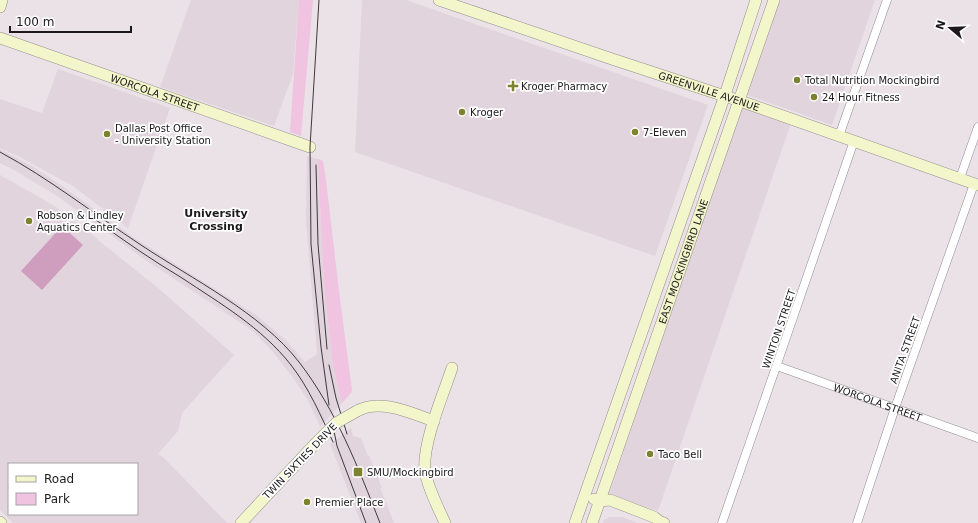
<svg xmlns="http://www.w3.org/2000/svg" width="978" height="523" font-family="'DejaVu Sans',sans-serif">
<rect width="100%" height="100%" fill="#eae2e7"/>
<g fill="#e2d4dd" fill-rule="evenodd">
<polygon points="191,0 299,0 293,74 274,126 160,87"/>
<polygon points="362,0 406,0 708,105 655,256 355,152"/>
<polygon points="780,0 875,0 832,125 747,95"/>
<polygon points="58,69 170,108 128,228 73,186 18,156 0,148 0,99 42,113"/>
<polygon points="742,106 791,123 658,511 609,494"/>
<polygon points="0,149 32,166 58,183 133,237 256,315 286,340 305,362 317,354 306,220 307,156 318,159 323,268 326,304 333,366 342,403 320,427 310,404 294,379 273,352 252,330 144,259 57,196 16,171 0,163"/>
<path d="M 0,175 L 53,205 L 98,239 L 98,240 L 158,288 L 234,355 L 182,413 L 178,431 L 158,454 L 164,458 L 227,523 L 13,523 L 0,510 ZM 9,464 L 137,464 L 137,514 L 9,514 Z"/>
<polygon points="351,428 353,436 361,438 368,456 369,455 382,488 380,488 394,523 361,523 330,444"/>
<polygon points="610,517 622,517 638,523 602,523 604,520"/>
</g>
<g fill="#f0c3e1">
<polygon points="299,0 313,0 301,136 290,132"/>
<polygon points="318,159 323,161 326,180 339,291 352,390 351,393 342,403 333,366 326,304 323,268"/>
</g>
<polygon fill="#cf9ebe" points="62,226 83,245 42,290 21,271"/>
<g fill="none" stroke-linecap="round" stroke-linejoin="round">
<defs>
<g id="street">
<polyline points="839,136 887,0"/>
<polyline points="960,178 978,127"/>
<path id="s1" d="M 777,366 L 978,438"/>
<polyline points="722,523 854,141"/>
<polyline points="857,523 895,408 974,184"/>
</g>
<g id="secondary">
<path id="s2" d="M 439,0 L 612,59 L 746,103 L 978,185"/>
<polyline points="0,7 2,0"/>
<path id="s3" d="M 0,38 L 310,147"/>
<path d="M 357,411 C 380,398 411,413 434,421"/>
<polyline points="594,499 599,501 610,500 654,517 659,521 664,523"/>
<polyline points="0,522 1,523"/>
<polyline points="241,523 314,445"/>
<path d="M 445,523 C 438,507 428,489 425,471 C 422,444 443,395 452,368"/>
<polyline points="575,523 725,95 756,0"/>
<path id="s4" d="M 592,523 L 774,0"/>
</g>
</defs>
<use href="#street" stroke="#948d91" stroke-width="9"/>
<use href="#secondary" stroke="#948d91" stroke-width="12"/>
<use href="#street" stroke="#fff" stroke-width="8"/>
<use href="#secondary" stroke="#f3f6ca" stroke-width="11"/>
<g stroke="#3c393c" stroke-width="1">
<polyline points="319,0 310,147 311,244 321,347 329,405"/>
<path d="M 0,152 C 50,179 94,214 141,245 C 192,279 261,313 299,362 C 336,410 358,467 380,523"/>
<polyline points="316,165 318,244 327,349"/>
<path d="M 96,220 C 124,241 152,260 182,278 C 221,304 261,327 291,365 C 309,388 321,416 333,442"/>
<polyline points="329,365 336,398 347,434"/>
<polyline points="332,421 337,446 366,523"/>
</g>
<defs>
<polyline id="secondary-bridge" points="314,445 336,423 357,411"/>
</defs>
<use href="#secondary-bridge" stroke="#948d91" stroke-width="12" stroke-linecap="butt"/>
<use href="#secondary-bridge" stroke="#f3f6ca" stroke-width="11"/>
</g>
<g fill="#7c822d" stroke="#fff" stroke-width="1.5">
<circle cx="797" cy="80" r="4"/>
<path d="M511 80h4v4h4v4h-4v4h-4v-4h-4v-4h4z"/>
<circle cx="814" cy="97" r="4"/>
<circle cx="462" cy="112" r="4"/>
<circle cx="635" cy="132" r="4"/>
<circle cx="107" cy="134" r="4"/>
<circle cx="29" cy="221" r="4"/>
<circle cx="650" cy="454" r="4"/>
<rect x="353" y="467" width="10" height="10" rx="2"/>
<circle cx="307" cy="502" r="4"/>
</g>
<g text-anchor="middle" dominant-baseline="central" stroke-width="3.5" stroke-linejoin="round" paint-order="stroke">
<g font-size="10" fill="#1b191b" stroke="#fff" text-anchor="start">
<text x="805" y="80">Total Nutrition Mockingbird</text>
<text x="521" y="86">Kroger Pharmacy</text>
<text x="822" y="97">24 Hour Fitness</text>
<text x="470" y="112">Kroger</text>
<text x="115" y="128">Dallas Post Office<tspan x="115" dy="12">- University Station</tspan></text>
<text x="643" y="132">7-Eleven</text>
<text x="37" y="215">Robson &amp; Lindley<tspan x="37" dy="12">Aquatics Center</tspan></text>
<text x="658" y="454">Taco Bell</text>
<text x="367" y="472">SMU/Mockingbird</text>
<text x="315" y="502">Premier Place</text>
</g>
<g font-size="10" fill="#1b191b" stroke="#fff">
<text stroke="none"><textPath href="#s2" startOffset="285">GREENVILLE AVENUE</textPath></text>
<text stroke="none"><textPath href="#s3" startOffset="164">WORCOLA STREET</textPath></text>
<text stroke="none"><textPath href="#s4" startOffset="277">EAST MOCKINGBIRD LANE</textPath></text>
<text transform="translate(779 329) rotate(-71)">WINTON STREET</text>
<text transform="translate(905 350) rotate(-70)">ANITA STREET</text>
<text stroke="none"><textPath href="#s1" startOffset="107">WORCOLA STREET</textPath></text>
<text transform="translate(300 461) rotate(-46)">TWIN SIXTIES DRIVE</text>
</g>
<g font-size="11" font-weight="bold" fill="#1b191b" stroke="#fff">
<text x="216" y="213">University<tspan x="216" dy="13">Crossing</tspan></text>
</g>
</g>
<rect x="8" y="463" width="130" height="52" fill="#ffffff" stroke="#a4a3a4"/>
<rect x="16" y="476" width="20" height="6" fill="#f3f6ca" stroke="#a4a3a4"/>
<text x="44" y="483" font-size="12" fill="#1b191b">Road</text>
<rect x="16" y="493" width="20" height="12" fill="#f0c3e1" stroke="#a4a3a4"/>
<text x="44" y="503" font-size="12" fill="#1b191b">Park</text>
<g transform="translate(950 28) rotate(289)" stroke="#ffffff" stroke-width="3" paint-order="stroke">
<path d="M0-3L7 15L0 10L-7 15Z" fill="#1b191b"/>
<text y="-6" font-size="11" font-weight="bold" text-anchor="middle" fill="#1b191b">N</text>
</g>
<path d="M10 26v6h121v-6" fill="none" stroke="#1b191b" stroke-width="2"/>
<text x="16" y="26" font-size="12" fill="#1b191b" stroke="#ffffff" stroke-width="3" paint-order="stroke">100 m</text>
</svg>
